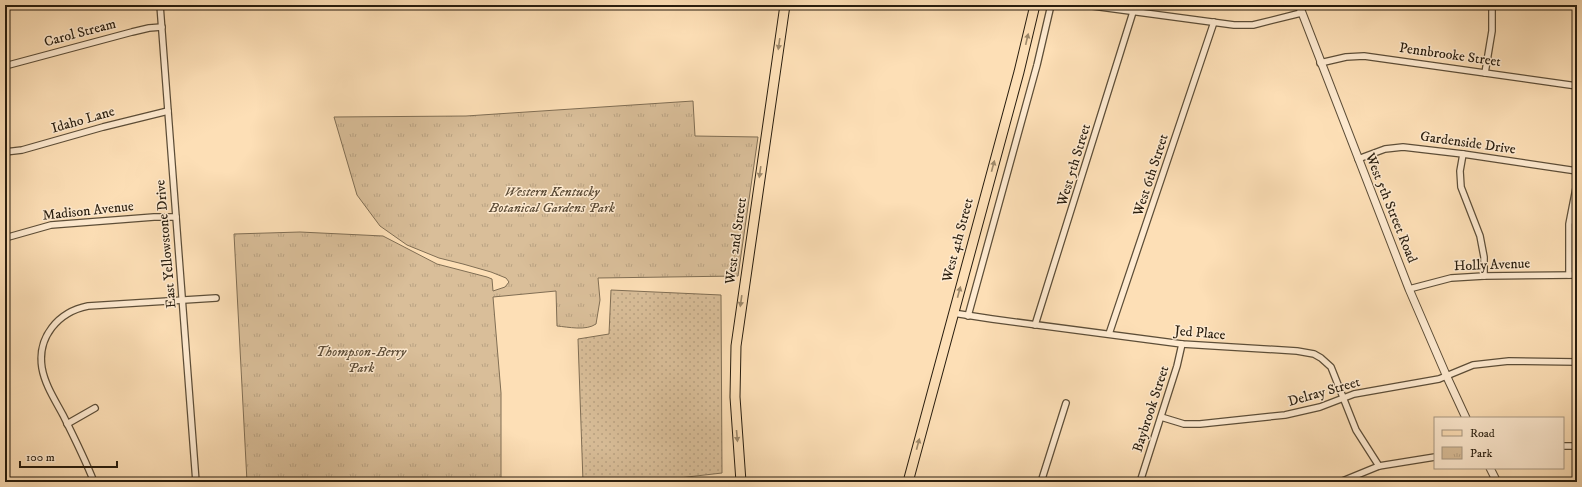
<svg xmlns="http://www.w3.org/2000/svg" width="1582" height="487" font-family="'IM FELL DW Pica',serif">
<defs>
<pattern id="grass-dots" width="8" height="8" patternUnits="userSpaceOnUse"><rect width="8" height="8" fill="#d9be99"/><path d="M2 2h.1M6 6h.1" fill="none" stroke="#baa383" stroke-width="1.8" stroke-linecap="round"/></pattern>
<pattern id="park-tufts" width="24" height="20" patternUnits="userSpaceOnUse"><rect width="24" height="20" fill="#d9be99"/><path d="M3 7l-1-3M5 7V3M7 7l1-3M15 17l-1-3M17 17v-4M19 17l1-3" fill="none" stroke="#baa383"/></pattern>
</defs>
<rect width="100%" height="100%" fill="#fddfb6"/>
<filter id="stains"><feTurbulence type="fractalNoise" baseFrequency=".005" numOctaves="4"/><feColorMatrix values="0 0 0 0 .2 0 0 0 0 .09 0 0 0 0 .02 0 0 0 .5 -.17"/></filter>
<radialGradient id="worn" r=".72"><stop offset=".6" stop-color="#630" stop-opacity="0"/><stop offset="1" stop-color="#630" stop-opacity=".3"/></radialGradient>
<polygon fill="url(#grass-dots)" stroke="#806e54" points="611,290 721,295 722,473 644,482 583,482 578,339 609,334"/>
<path fill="url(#park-tufts)" stroke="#806e54" d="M 693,101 L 695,136 L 758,137 L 738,276 L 598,278 L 600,300 L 596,324 C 586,331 568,327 557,326 L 556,291 L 493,297 L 501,393 L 501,482 L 247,482 L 234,234 L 300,232 L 383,236 L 437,264 L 487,277 L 492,279 L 493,291 L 505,287 L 509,282 L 506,278 L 491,272 L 463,264 L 439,258 L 407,245 L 380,226 L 357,195 L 334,117 L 466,116 Z"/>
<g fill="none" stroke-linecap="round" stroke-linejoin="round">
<defs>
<g id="minor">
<polyline points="160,5 196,482"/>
<polyline points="1085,5 1234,25 1253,25 1301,13"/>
<polyline points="1320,63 1346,57 1364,56 1577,86"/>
<polyline points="5,66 132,32 149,28 162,27"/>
<polyline points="1485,73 1492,31 1492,5"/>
<polyline points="5,152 22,150 103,127 168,111"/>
<polyline points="1463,154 1460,171 1461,187 1480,236 1484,257 1484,276"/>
<polyline points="1358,159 1385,149 1403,147 1463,154 1577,171"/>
<polyline points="5,238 51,225 154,217 176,217"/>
<polyline points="1569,275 1569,224 1577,183"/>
<polyline points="1409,289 1451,278 1484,276 1577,275"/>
<polyline points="953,313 992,319 1182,344 1297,351 1314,354 1321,358 1331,367 1356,430 1379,466"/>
<polyline points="968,316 1037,65 1051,5"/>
<polyline points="1035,325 1133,12"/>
<polyline points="1109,334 1214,22"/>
<polyline points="1161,417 1184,424 1200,424 1285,415 1320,407 1354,394 1439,379 1473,365 1509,361 1577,362"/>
<polyline points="67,424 95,408"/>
<polyline points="1563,446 1577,446"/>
<path d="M 94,482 C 85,459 74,437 63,415 C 55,400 45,385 42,368 C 37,337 58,312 88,306 L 216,298"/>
<polyline points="1041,482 1066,403"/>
<polyline points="1140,482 1177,366 1182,344"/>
<polyline points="1340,482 1379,466 1435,457"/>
</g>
<g id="tertiary">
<polyline points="1299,5 1409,289 1447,377 1466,418"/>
<polyline points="1490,468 1497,482"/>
</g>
<g id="primary">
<polyline points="741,482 735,397 736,346 785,5"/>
<polyline points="908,482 1019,72 1035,5"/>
</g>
</defs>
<use href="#minor" stroke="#5d4e38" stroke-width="8"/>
<use href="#tertiary" stroke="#5d4e38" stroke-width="9"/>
<use href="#primary" stroke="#281d0e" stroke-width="11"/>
<use href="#minor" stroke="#feead0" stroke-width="5.5"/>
<use href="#tertiary" stroke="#feead0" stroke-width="7"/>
<use href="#primary" stroke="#fddfb6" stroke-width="9"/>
</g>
<defs><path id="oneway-solid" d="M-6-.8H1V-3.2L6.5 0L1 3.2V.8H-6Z"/></defs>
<g fill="#9d886a">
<use href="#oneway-solid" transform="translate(1027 39) rotate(-77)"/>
<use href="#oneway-solid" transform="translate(779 44) rotate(98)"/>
<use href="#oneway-solid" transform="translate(993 166) rotate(-75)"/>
<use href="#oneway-solid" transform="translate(760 172) rotate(98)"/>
<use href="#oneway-solid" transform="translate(959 292) rotate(-75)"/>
<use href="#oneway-solid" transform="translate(741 301) rotate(98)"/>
<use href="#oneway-solid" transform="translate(737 436) rotate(85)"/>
<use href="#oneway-solid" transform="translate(918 444) rotate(-75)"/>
</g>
<g text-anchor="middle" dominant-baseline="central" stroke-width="3" stroke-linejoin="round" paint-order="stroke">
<g font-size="14" fill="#281d0e" stroke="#feead0">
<text transform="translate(80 33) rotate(-15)">Carol Stream</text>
<text transform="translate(1450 55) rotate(8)">Pennbrooke Street</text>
<text transform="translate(83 120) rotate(-16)">Idaho Lane</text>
<text transform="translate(1468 143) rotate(8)">Gardenside Drive</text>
<text transform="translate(1074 165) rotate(-73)">West 5th Street</text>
<text transform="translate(1151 175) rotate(-72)">West 6th Street</text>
<text transform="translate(1391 208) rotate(68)">West 5th Street Road</text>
<text transform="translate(88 211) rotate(-6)">Madison Avenue</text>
<text transform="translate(958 240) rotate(-75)">West 4th Street</text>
<text transform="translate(736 241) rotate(-82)">West 2nd Street</text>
<text transform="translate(166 244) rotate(-95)">East Yellowstone Drive</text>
<text transform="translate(1492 265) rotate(-2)">Holly Avenue</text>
<text transform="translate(1200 333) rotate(5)">Jed Place</text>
<text transform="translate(1324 392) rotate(-16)">Delray Street</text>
<text transform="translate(1151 409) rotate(-72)">Baybrook Street</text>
</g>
<g font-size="14" font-style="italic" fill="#5d4d38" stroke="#feead0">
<text x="552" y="192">Western Kentucky<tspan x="552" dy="16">Botanical Gardens Park</tspan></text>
<text x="361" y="352">Thompson-Berry<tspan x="361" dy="16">Park</tspan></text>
</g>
</g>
<rect width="1582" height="487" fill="none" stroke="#fddfb6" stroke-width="20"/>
<rect x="6" y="6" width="1570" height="475" fill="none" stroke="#281d0e" stroke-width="2"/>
<rect x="10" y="10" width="1562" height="467" fill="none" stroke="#281d0e"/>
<rect x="1434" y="417" width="130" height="52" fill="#feead0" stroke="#a89882"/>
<rect x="1442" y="430" width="20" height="6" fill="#fddfb6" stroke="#a89882"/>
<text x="1470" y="437" font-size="12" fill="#281d0e">Road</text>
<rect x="1442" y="447" width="20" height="12" fill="url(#park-tufts)" stroke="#a89882"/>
<text x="1470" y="457" font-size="12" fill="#281d0e">Park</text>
<path d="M20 461v6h97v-6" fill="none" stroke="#281d0e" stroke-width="2"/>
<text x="26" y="461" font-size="12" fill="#281d0e" stroke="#feead0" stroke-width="3" paint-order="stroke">100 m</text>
<rect width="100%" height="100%" filter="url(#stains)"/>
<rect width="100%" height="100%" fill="url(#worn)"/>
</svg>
